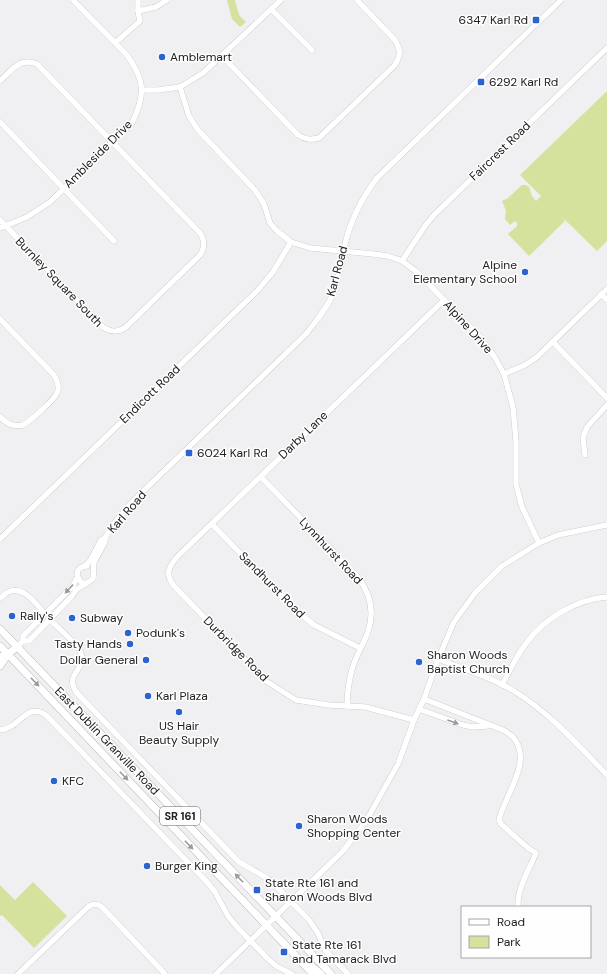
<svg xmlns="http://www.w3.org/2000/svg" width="607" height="974" font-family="'DM Sans',sans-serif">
<rect width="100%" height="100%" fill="#f0f0f2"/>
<g fill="#d5e29e">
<polygon points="227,0 235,0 239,15 246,22 240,27 232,19"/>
<polygon points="607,91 607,241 597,251 562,217 565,221 529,256 508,234 517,226 517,223 515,221 510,225 505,219 506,211 502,201 508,198 522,185 526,185 529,187 532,196 536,201 541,196 520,175"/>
<polygon points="33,882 67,916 34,948 2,915 0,916 0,885 15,900"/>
</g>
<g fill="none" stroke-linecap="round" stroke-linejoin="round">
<defs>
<g id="minor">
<polyline points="271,9 312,50"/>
<polyline points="138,11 156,7 167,0"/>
<polyline points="115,43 140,21 138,11 138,0"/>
<path d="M 222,56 L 298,135 C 306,140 311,140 319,138 L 394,66 C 401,56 401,50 395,40 L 357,0"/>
<path d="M 0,81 C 12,70 19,57 37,64 L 200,233 C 205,241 205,247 200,255 L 126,327 C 118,333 111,332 103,327 L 0,220"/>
<polyline points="180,87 189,116 198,130 255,190 264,204 270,223 277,231 291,242 310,248 373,254 388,256 402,261 417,272 478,335 494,356 504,374 513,407 516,441 516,484 522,507 539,543"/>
<polyline points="143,90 158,90 180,87 203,73 281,0"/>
<polyline points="0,122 114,241"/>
<path d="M 0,228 L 27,217 L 50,202 L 132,123 C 146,94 145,79 126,54 L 73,0"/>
<polyline points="402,261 425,226 434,215 607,48"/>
<polyline points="601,294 607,300"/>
<path d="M 0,319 L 54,375 C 57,380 60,387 57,393 C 54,400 30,421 23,425 C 13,427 7,424 0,417"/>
<polyline points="553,342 607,398"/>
<polyline points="504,374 525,365 537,357 607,289"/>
<polyline points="585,455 583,438 587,427 607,405"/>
<path d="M 261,477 L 356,575 C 370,592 375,611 368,632 C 363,645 356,656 352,669 C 349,681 347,694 347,706"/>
<polyline points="212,524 292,607 314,625 360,648"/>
<polyline points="0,539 257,291 273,272 291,242"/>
<path d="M 85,566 L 90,561 L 101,540 L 105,538 L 112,526 L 131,503 L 306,334 C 315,322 325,311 331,298 C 339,281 341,262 345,244 C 351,219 362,198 377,178 L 561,0"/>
<path d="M 86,584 L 81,582 L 77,575 C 77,569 81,566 87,566"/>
<path d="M 0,598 C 3,596 5,594 8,592 C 24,585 36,604 45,614"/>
<path d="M 49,619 C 57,627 78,644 81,653 C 87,670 63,674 77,693 L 239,862 L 267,878 L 275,885 L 309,920 L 318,933 L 325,950 L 348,974"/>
<polyline points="23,641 23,636 73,586 77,578"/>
<polyline points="17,647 23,641 29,641 72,596 77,589 93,579 94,562 105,542 105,538"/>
<path d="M 438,659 C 463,669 491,677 514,691 C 550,713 578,745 607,775"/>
<path d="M 502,685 C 510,670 517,655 527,642 C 545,618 577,599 607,597"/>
<path d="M 424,699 L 503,730 C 506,732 510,734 513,737 C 534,761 504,796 499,820 L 501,824 L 528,848 L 536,853 C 529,870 517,888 518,907"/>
<polyline points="419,709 463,725 473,727 487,726"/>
<path d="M 414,720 L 365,707 L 329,705 L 296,700 L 266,681 L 174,586 C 165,574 168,567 178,556 L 444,300"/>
<path d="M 0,730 C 20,729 27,700 47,716 L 207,882 L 215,892 L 228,916 L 237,927 L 267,958 L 276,966 L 292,974"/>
<path d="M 18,974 L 88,907 C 93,903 98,904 102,907 L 165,974"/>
<polyline points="216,974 343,851 366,821 398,764 414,720 424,699 438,659 454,622 475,593 502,566 539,543 558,535 607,525"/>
</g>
<g id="major">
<polyline points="0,629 331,974"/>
<polyline points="0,646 313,974"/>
<polyline points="0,657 8,654 17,647"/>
<polyline points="0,666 8,654"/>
<polyline points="310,965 321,974"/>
</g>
</defs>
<use href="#minor" stroke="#b8b8ba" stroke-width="6"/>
<use href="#major" stroke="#b8b8ba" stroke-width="8"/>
<use href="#minor" stroke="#fff" stroke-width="5.5"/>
<use href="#major" stroke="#fff" stroke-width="7"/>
</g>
<defs><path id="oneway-solid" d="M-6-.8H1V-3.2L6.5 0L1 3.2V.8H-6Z"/></defs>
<g fill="#9b9b9c">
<use href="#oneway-solid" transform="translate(69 589) rotate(133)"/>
<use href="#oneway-solid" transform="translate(35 682) rotate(46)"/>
<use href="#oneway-solid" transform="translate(453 722) rotate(20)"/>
<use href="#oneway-solid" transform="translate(124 776) rotate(46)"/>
<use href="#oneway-solid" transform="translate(189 845) rotate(46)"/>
<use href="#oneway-solid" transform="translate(239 878) rotate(-134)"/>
</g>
<g fill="#2b63d1" stroke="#fefeff" stroke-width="1.5">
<rect x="532" y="16" width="8" height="8" rx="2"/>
<circle cx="162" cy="57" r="4"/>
<rect x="477" y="78" width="8" height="8" rx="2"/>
<circle cx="525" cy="272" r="4"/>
<rect x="185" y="449" width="8" height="8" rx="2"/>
<circle cx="12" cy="616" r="4"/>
<circle cx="72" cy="618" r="4"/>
<circle cx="128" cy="633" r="4"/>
<circle cx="130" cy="644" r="4"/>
<circle cx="146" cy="660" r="4"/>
<circle cx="419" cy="662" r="4"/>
<circle cx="148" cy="696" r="4"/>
<circle cx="179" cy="712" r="4"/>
<circle cx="54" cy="781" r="4"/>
<circle cx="299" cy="826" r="4"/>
<circle cx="147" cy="866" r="4"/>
<rect x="253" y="886" width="8" height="8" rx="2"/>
<rect x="280" y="948" width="8" height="8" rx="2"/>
</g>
<g text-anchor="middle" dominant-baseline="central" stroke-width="3" stroke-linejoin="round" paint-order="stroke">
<rect fill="#fefeff" stroke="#636364" stroke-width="1" x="160" y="807" width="40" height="18" rx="3"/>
<g font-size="11" font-weight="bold" fill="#212122">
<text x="180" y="816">SR 161</text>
</g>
<g font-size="12" fill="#212122" stroke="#fefeff" text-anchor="start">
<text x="528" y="20" text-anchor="end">6347 Karl Rd</text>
<text x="170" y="57">Amblemart</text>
<text x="489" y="82">6292 Karl Rd</text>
<text x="517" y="265" text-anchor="end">Alpine<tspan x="517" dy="14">Elementary School</tspan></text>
<text x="197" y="453">6024 Karl Rd</text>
<text x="20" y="616">Rally's</text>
<text x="80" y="618">Subway</text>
<text x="136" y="633">Podunk's</text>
<text x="122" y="644" text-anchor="end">Tasty Hands</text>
<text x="427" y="655">Sharon Woods<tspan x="427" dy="14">Baptist Church</tspan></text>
<text x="138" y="660" text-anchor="end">Dollar General</text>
<text x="156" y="696">Karl Plaza</text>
<text x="179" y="726" text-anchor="middle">US Hair<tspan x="179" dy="14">Beauty Supply</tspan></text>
<text x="62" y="781">KFC</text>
<text x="307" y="819">Sharon Woods<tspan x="307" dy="14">Shopping Center</tspan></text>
<text x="155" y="866">Burger King</text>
<text x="265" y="883">State Rte 161 and<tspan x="265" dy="14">Sharon Woods Blvd</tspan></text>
<text x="292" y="945">State Rte 161<tspan x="292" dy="14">and Tamarack Blvd</tspan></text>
</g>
<g font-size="12" fill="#212122" stroke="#fefeff">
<text transform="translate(500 151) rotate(-44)">Faircrest Road</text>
<text transform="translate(98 154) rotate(-45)">Ambleside Drive</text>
<text transform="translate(337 271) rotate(-75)">Karl Road</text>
<text transform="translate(59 282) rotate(46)">Burnley Square South</text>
<text transform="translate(468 327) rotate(48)">Alpine Drive</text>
<text transform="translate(150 394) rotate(-44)">Endicott Road</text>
<text transform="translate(303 435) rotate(-44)">Darby Lane</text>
<text transform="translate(127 512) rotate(-49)">Karl Road</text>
<text transform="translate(331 551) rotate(47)">Lynnhurst Road</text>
<text transform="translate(272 585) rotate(45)">Sandhurst Road</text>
<text transform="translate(236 649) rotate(45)">Durbridge Road</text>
<text transform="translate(107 741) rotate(46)">East Dublin Granville Road</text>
</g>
</g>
<rect x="461" y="906" width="130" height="52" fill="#fefeff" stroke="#a6a6a7"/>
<rect x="469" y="919" width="20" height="6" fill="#ffffff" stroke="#a6a6a7"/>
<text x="497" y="926" font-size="12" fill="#212122">Road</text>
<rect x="469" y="936" width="20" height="12" fill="#d5e29e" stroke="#a6a6a7"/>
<text x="497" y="946" font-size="12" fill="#212122">Park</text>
</svg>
